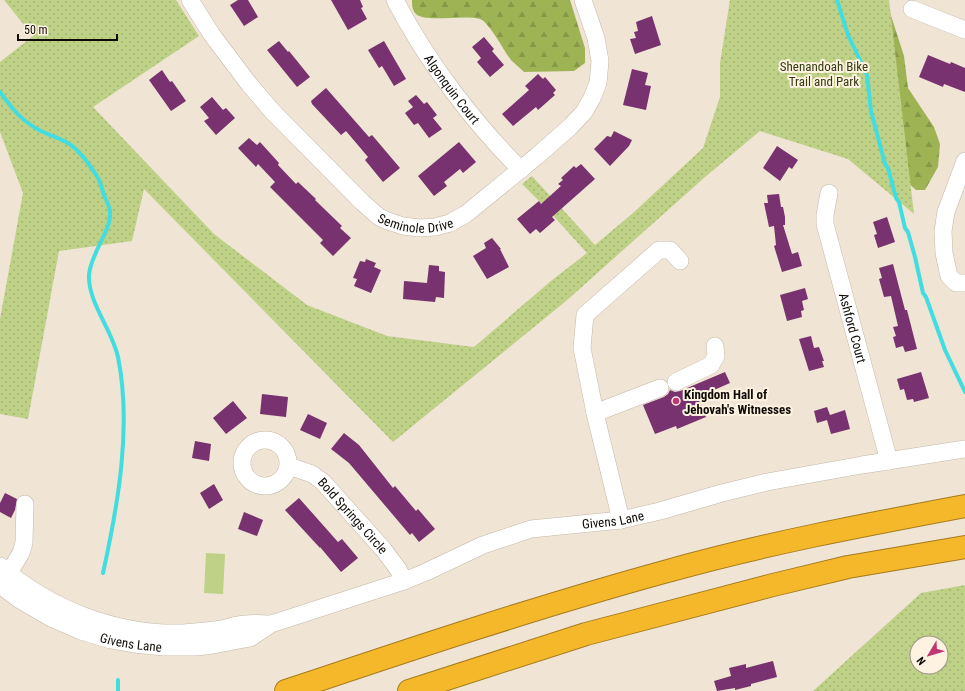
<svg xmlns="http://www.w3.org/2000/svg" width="965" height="691" font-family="'Roboto Condensed',sans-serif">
<defs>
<pattern id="forest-firs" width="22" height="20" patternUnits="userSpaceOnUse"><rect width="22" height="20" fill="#9eb454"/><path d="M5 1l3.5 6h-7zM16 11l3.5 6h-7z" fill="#879948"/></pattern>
<pattern id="park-dots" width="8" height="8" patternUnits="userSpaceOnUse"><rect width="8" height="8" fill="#bed187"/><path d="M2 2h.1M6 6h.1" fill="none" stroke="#a2b273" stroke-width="1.8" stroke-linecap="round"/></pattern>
</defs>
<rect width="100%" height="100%" fill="#f0e4d4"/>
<polygon fill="#bed187" points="206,553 225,554 223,594 204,593"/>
<g fill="url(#forest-firs)">
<path d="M 412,0 L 570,0 L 585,48 L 585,63 L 574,71 L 524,72 C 520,68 515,64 511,60 C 504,51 489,22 480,19 C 464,14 425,23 416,14 C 412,10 412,5 412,0 Z"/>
<polygon points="886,0 904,56 908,88 934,127 940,144 938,167 925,190 916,190 901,177"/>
</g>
<g fill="url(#park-dots)" fill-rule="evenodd">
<polygon points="4,0 176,0 199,36 93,107 214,234 307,305 387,336 474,347 551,281 587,253 549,211 522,184 532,176 595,245 633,213 703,148 720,97 720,63 730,0 889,0 914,214 848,159 760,131 705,177 566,301 393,442 144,189 132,241 59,251 28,419 0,414 0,319 23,193 0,132 0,62 33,36"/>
<path d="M 965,585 L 965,691 L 813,691 L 921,593 ZM 917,643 L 941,643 L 941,667 L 917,667 Z"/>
</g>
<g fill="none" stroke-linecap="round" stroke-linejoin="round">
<g stroke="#41dde1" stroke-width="4">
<polyline points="837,0 848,35 867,75 871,111 885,164 888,168 896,198 899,202 905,228 908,232 915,257 923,293 926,297 945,350 965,392"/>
<path d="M 0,92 C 9,104 18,117 31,125 C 41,133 55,136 66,142 C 79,149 90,165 98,178 C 101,183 102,190 104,195 C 106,200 110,207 110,212 C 112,229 90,255 89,275 C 88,303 112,329 118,357 C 132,426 118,505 103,573"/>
<polyline points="118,680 118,691"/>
</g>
</g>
<g fill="#77326f">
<polygon points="238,0 248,0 258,17 244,26 230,5"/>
<polygon points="331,0 360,0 363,7 361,8 367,19 348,30"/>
<polygon points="652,16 661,45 635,54 630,39 636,38 634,32 638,31 636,22"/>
<polygon points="484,37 494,49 492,51 504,65 490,77 477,62 481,58 472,47"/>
<polygon points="279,41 288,52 289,51 310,77 297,87 267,50"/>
<polygon points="384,41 406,79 394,86 382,66 379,68 368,50"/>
<polygon points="928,55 950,64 951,62 965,68 965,92 944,84 943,87 919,77"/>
<polygon points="632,69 648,73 645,85 651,86 646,110 623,105"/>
<polygon points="162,70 170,82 172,81 186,101 171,111 149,80"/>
<polygon points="538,74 543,79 545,77 556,90 553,93 555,95 538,110 536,107 513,126 502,114 529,90 525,86"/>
<polygon points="326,88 369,137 372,135 400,168 383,182 365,160 368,157 346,131 341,135 312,104 311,101"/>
<polygon points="416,95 424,104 427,102 437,115 433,118 442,129 429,138 418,123 414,125 405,113 413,107 408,101"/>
<polygon points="212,97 223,110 226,108 235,118 216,135 204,121 209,118 200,107"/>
<polygon points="614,131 632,140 629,146 610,166 594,149 607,136 611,137"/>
<polygon points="249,138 257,145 260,142 279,163 278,165 296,184 298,182 316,199 315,200 342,226 340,228 351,238 333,256 320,243 323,240 270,187 275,182 258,164 256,167 238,148"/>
<polygon points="459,142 476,162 463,173 460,169 444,182 447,186 434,196 418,176"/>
<polygon points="777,146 798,160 792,169 789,167 780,181 763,168"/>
<polygon points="581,164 595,179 552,217 555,220 540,233 536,229 530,234 517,219 539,201 541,204 561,186 558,184 563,180 561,178 574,166 576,168"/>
<polygon points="779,194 781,207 783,207 785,217 785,225 783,225 792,254 798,252 802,266 782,272 774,246 776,245 774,226 769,227 764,203 768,203 767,195"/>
<polygon points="887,217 895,242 878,248 874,235 877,234 873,222"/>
<polygon points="492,238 501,249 500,249 509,267 487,279 473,256 486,248 484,243"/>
<polygon points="366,259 376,263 374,267 381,270 371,293 354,286 357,279 353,278 360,261 365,262"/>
<polygon points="893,264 905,310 907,310 917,349 905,352 903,346 896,348 893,337 896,336 893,327 898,326 891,296 884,297 879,279 882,278 879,268"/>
<polygon points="429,265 439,266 439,271 445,272 444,298 436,297 435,302 403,299 404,281 427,283"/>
<polygon points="805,288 808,299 802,301 804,310 801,311 802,317 787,321 780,295"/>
<polygon points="811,336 814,348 819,347 824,361 822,361 824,367 809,371 799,339"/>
<polygon points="725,372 730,383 698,397 706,417 677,429 676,426 655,434 643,405 664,397 668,394 670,390 675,392 680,391"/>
<polygon points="921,372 929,398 914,402 913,399 907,400 904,389 900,390 897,379"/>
<polygon points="262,394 288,397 286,417 260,414"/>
<polygon points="233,401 247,418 226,434 213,418"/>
<polygon points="827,407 830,415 845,410 850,429 831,434 827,420 817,423 814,411"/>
<polygon points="308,414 327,423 320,439 300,430"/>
<polygon points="344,433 359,445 393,488 395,486 416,511 418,509 435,529 419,542 412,533 410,535 349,463 331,449"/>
<polygon points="195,441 211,444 209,461 192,458"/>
<polygon points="214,484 223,500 209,509 200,493"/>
<polygon points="5,493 17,499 15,510 11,518 0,512 0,503"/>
<polygon points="299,498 338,542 342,539 358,558 341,572 320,547 320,548 285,510"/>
<polygon points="244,512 263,520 257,536 238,529"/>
<polygon points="773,661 777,677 751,684 751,686 735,690 735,688 717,691 714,681 731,676 729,668 746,664 746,668"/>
</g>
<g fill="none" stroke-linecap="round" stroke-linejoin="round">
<defs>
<g id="minor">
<path id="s1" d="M 190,0 L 212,35 L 249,84 L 272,111 L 362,202 L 379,217 L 388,221 L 403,226 L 419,228 L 435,227 L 450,223 L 466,214 L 537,156 L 570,127 L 584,112 L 592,98 L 598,83 L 600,61 L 596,38 L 583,0"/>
<path id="s2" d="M 395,0 C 426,60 473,122 521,170"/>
<polyline points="912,9 965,30"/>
<polyline points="965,161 946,212 943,231 944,253 949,276 956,283 965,283"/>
<path id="s3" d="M 829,193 L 825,215 L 825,224 L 889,461"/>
<polyline points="676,382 711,365 716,356 715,346"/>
<polyline points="595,413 660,388"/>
<circle cx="265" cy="463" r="23"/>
<path id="s4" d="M 289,466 L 312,474 L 323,482 L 383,549 L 398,569 L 404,581"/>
<polyline points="621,520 595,413 582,348 585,315 659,250 670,250 680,261"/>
<path d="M 0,566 C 50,609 116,635 183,633 C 196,632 209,631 222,629 C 230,627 238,624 246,624 C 254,623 263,624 271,624"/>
<polyline points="9,573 21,553 24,543 25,504"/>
<path id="s5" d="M 0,585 L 20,600 L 51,618 L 81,631 L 111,640 L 134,644 L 164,647 L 196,647 L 213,645 L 250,638 L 271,624 L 404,581 L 426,572 L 483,545 L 531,529 L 621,520 L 660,511 L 722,493 L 767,482 L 862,465 L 965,449"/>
</g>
<g id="highway">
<path d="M 286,691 C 411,649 537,607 664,572 C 763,544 864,525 965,506"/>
<polyline points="409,691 586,634 773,585 848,567 965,547"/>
</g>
</defs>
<use href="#minor" stroke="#c4b8a8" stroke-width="18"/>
<use href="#highway" stroke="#a47b1e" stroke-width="24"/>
<use href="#minor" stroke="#fff" stroke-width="17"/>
<use href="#highway" stroke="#f5b82b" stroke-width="22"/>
</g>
<circle fill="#bf3672" stroke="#fef2e1" stroke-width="1.5" cx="676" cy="401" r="4"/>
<g text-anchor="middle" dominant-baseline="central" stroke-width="4" stroke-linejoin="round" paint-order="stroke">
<g font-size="13" fill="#323b12" stroke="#fef2e1">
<text x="824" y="66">Shenandoah Bike<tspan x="824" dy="15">Trail and Park</tspan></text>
</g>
<g font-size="13" fill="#0f0b06" stroke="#fef2e1">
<text stroke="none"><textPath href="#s2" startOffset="106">Algonquin Court</textPath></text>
<text stroke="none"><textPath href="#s1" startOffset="327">Seminole Drive</textPath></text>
<text stroke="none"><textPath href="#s3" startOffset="139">Ashford Court</textPath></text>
<text stroke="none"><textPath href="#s4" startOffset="83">Bold Springs Circle</textPath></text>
<text stroke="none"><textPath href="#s5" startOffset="650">Givens Lane</textPath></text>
<text stroke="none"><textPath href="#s5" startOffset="145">Givens Lane</textPath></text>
</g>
<g font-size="13" font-weight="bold" fill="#0f0b06" stroke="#fef2e1" text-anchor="start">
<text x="684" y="394">Kingdom Hall of<tspan x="684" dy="15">Jehovah's Witnesses</tspan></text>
</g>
</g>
<g transform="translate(929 655) rotate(232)"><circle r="19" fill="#fef2e1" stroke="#9e9689"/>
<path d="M0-3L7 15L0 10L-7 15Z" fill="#bf3672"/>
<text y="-6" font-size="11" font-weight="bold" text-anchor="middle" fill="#0f0b06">N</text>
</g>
<path d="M18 34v6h99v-6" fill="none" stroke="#0f0b06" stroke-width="2"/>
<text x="24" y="34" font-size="12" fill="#0f0b06" stroke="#fef2e1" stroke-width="3" paint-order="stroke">50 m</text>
</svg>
